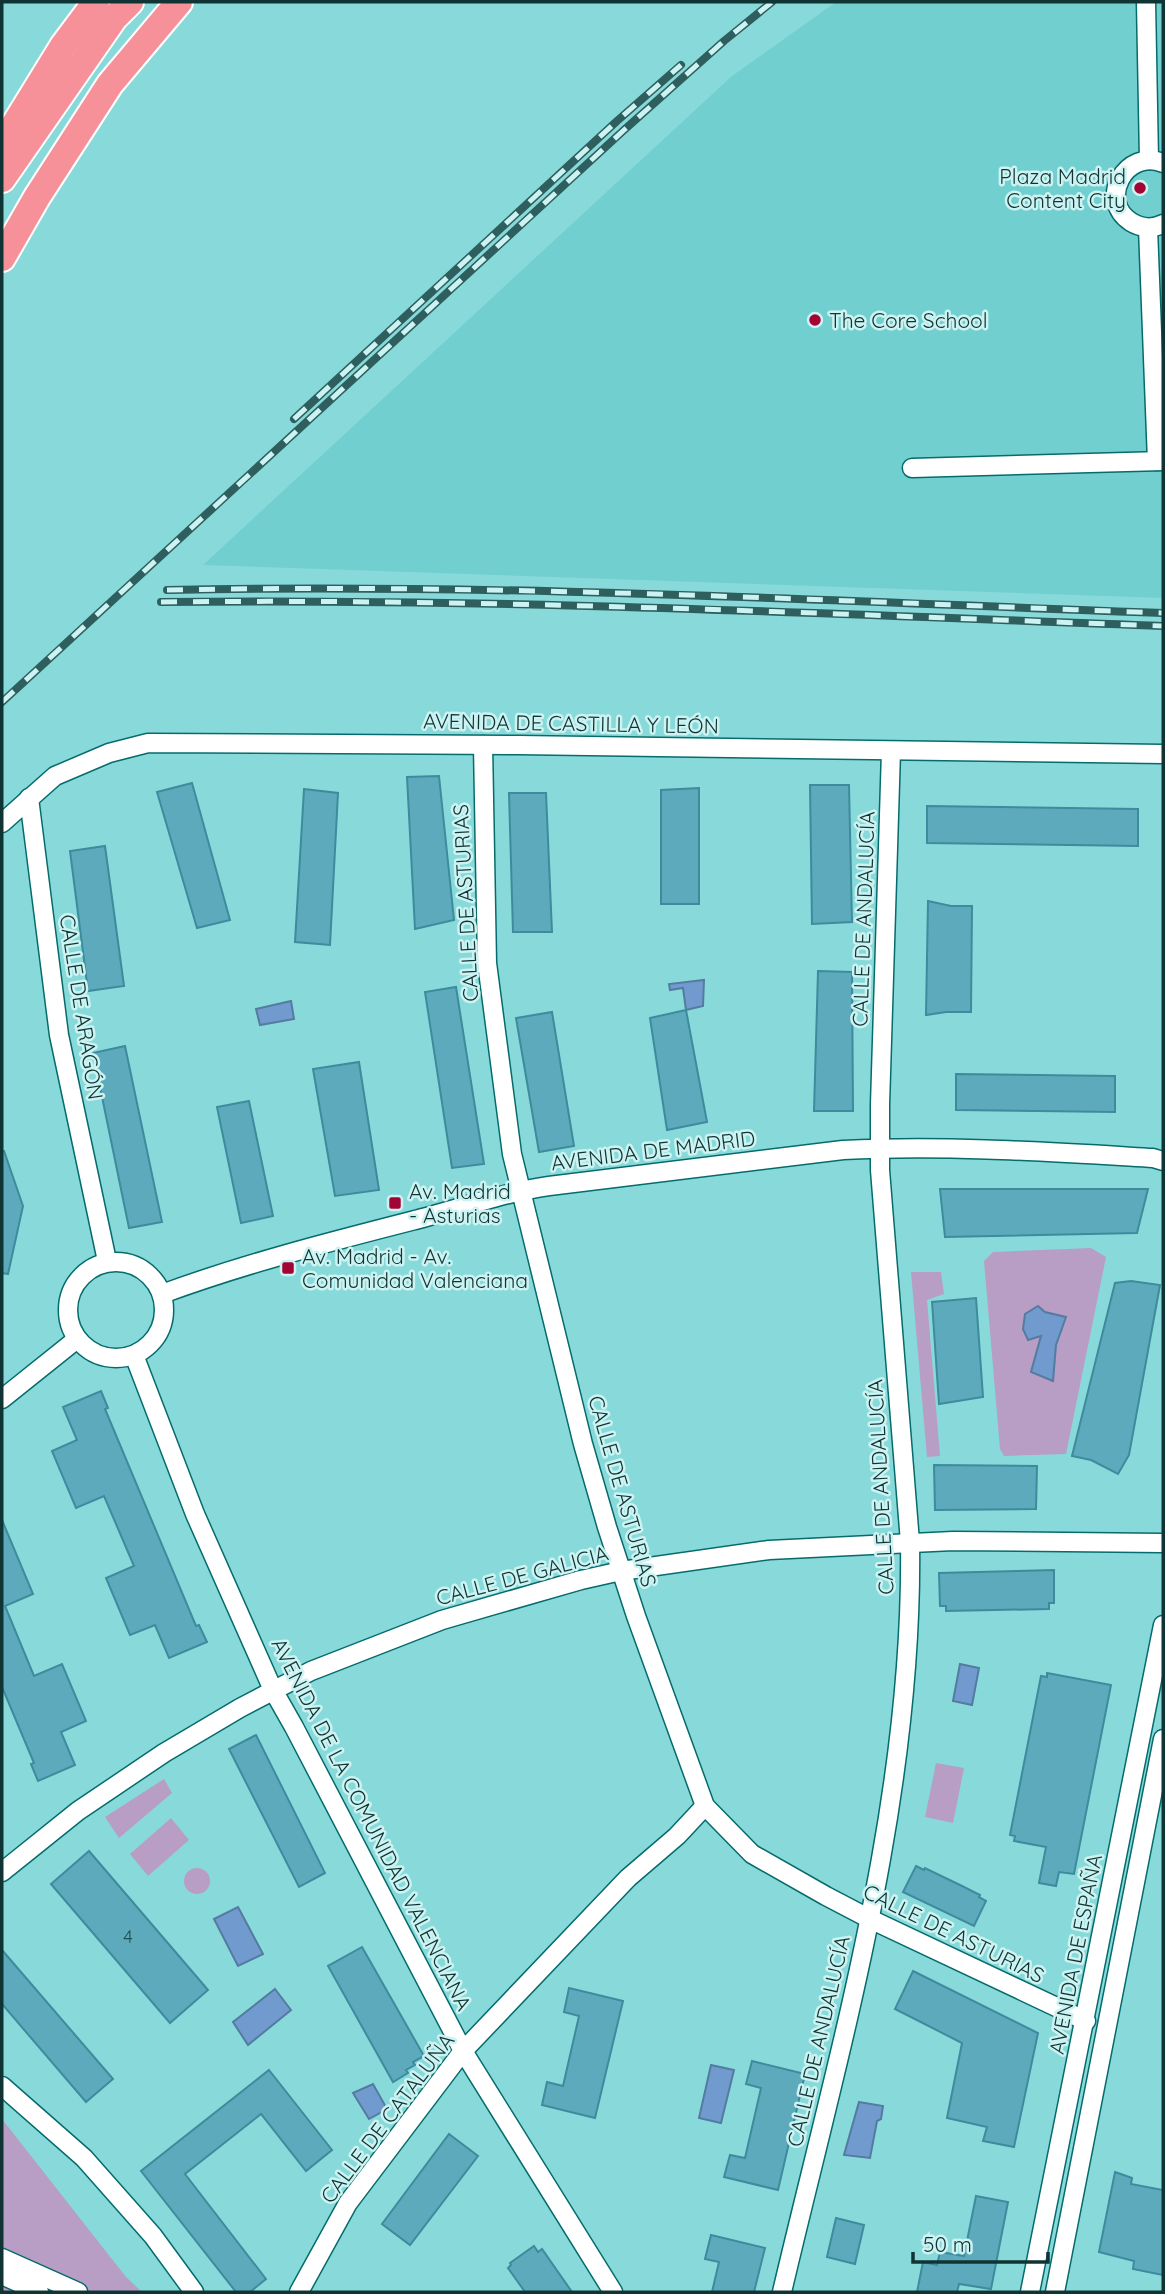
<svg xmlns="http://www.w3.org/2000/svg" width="1165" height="2294" font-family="Quicksand,sans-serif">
<rect width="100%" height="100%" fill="#88dada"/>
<polygon fill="#72cfcf" points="836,2 1163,2 1163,598 203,565 732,76"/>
<g fill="#b89dc5">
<polygon points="1091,1248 1106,1257 1066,1454 1004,1456 1000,1449 984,1261 993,1252"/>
<polygon points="911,1272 941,1272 944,1294 927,1300 940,1456 927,1457"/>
<polygon points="936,1763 964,1768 953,1823 925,1817"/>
<polygon points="164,1779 172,1793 119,1838 105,1817"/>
<polygon points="171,1818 189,1840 148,1876 130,1854"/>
<circle cx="197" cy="1881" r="13"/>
<polygon points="2,2119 126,2277 142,2292 2,2292"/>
</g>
<g fill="#719acf" stroke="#547ba0" stroke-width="2">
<polygon points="704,980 703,1006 686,1010 683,988 670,990 669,984"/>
<polygon points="291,1001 294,1019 260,1025 256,1009"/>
<polygon points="1038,1306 1045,1312 1066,1317 1056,1345 1053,1381 1031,1372 1041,1336 1028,1340 1023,1329 1025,1314"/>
<polygon points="960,1664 979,1668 972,1705 953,1701"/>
<polygon points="238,1907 263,1954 238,1966 214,1919"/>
<polygon points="275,1989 291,2010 248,2045 233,2022"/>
<polygon points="711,2065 734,2070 721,2123 699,2118"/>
<polygon points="373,2084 387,2109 369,2119 353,2093"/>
<polygon points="859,2102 883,2106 881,2119 877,2121 870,2158 844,2155"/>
</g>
<g fill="#5daabc" stroke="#3d8b9d" stroke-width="2">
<polygon points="439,776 454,920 415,929 407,777"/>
<polygon points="192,783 230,920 197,928 157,792"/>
<polygon points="810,785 849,785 852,922 812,924"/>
<polygon points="699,788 699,904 661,904 661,790"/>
<polygon points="304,789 338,793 330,945 295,942"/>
<polygon points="509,793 546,793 552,932 513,932"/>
<polygon points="927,806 1138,809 1138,846 927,843"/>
<polygon points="105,846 124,986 88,991 70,851"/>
<polygon points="928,901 951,906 972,906 971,1012 946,1012 926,1015"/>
<polygon points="818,971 852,972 853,1111 814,1111"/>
<polygon points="456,987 484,1164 452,1168 425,992"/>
<polygon points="686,1010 707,1122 667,1130 650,1018"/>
<polygon points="552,1012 574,1146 539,1152 516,1018"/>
<polygon points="125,1046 162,1222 129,1228 93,1053"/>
<polygon points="359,1062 379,1190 335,1196 313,1069"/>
<polygon points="956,1074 1115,1076 1115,1112 956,1110"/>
<polygon points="249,1101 273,1216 241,1223 217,1107"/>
<polygon points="2,1151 4,1151 23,1206 8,1274 2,1273"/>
<polygon points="940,1189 1148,1189 1137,1233 945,1237"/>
<polygon points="1131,1281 1160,1285 1129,1455 1118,1474 1091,1460 1072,1456 1115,1283"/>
<polygon points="976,1298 983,1397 939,1404 932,1302"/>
<polygon points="101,1391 108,1408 105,1409 196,1626 199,1625 207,1642 169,1658 155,1625 130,1635 106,1578 134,1566 104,1496 76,1508 52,1451 77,1440 63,1407"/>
<polygon points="934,1465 1037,1466 1036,1509 935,1510"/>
<polygon points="2,1520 33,1594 5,1606 34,1676 62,1664 86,1721 61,1732 75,1765 38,1781 31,1764 34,1763 2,1687"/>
<polygon points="1054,1570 1054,1603 1049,1603 1049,1609 946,1611 946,1606 940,1606 939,1573"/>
<polygon points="1047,1673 1111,1685 1074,1874 1059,1872 1056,1886 1039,1883 1046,1847 1014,1841 1015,1836 1010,1835 1041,1676 1047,1677"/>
<polygon points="256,1735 325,1873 299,1887 229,1749"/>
<polygon points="89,1851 208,1990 170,2023 51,1884"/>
<polygon points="916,1866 924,1870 925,1868 960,1885 980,1895 979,1897 986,1901 974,1926 903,1892"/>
<polygon points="362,1947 424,2056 413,2062 415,2065 406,2070 408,2073 393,2082 328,1966"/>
<polygon points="2,1950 113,2079 86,2102 2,2004"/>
<polygon points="913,1971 1038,2033 1014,2147 983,2141 987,2127 947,2118 962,2043 895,2009"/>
<polygon points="569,1988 623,2001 595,2118 542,2105 547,2082 563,2086 579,2016 564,2012"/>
<polygon points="752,2061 805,2074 778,2190 724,2177 730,2155 745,2158 761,2088 746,2084"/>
<polygon points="269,2070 332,2150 306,2171 261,2114 185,2174 266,2279 250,2292 236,2292 141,2171"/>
<polygon points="449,2134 478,2156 410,2245 382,2224"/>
<polygon points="1115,2172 1132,2178 1131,2184 1163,2190 1163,2275 1133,2269 1134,2261 1099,2252"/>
<polygon points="976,2196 1008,2202 991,2289 959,2284 957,2292 917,2292 923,2262 937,2265 940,2252 964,2256"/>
<polygon points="836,2218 864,2225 855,2264 827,2257"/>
<polygon points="711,2235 765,2248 754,2292 712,2292 719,2262 705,2259"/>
<polygon points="534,2246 538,2252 542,2249 572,2292 525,2292 508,2268 511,2265 510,2263"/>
</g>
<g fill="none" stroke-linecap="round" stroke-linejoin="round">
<defs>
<g id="minor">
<polyline points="1146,2 1149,160"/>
<path d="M 1163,163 C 1126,148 1097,200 1131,222 C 1141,228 1153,229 1163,224"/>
<polyline points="1148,228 1157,461"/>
<polyline points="912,468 1163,461"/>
<polyline points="483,745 487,963 512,1154 583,1444 607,1527 636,1616 705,1806 752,1854 826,1896 870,1919 1086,2021"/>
<polyline points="29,798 59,1035 107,1261"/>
<polyline points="2,823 55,776 109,753 148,743 518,745 1163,754"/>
<circle cx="116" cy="1310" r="48"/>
<path d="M 162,1294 C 246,1263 333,1241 419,1219 C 462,1208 505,1192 549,1186 L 843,1150 C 947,1145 1050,1152 1153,1158 L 1163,1161"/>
<polyline points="134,1355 195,1514 273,1690 294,1727 463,2051 613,2292"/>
<polyline points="2,1399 77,1339"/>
<polyline points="2,1872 78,1811 164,1753 240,1708 311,1671 442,1620 581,1580 621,1571 769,1550 953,1541 1163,1543"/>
<polyline points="2,2086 84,2158 153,2236 194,2292"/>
<polyline points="2,2258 78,2292"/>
<polyline points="2,2275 39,2292"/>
<polyline points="299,2292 348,2203 463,2051 628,1878 677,1836 705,1806"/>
<path d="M 782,2292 C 840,2046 914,1797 910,1542 L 880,1170 L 880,1105 L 891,751"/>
<polyline points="1030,2292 1163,1625"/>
<polyline points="1055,2292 1163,1739"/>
</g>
<g id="highway">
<polyline points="2,145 63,46 96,2"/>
<polyline points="2,179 114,18 130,2"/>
<polyline points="2,258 37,197 110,84 179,2"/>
</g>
</defs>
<use href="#minor" stroke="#056b6c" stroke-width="21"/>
<use href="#highway" stroke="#fff" stroke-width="30"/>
<use href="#minor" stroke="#fff" stroke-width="18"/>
<use href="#highway" stroke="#f69199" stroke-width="26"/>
<defs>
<g id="rail">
<polyline points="294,419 617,121 681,65"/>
<path d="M 167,590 C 499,583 831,601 1163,613"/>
<path d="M 161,602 C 495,598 829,614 1163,626"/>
<polyline points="2,702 624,130 724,41 772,2"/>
</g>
</defs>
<use href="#rail" stroke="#2e5e5e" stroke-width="8"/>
<use href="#rail" stroke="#ccf3f2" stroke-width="5" stroke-dasharray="16" stroke-linecap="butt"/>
</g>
<g fill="#a30435" stroke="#ccf3f2" stroke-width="2.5">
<circle cx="1140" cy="188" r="7"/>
<circle cx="815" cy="320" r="7"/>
<rect x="388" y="1196" width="14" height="14" rx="3.5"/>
<rect x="281" y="1261" width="14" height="14" rx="3.5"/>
</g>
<g text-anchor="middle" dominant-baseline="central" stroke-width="5" stroke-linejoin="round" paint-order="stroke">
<g font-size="18" fill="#235256">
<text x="128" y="1936">4</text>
</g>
<g font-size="21" fill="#103434" stroke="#ccf3f2" text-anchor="start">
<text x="1126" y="176" text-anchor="end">Plaza Madrid<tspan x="1126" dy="24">Content City</tspan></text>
<text x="829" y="320">The Core School</text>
<text x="409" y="1191">Av. Madrid<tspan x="409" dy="24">- Asturias</tspan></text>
<text x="302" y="1256">Av. Madrid - Av.<tspan x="302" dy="24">Comunidad Valenciana</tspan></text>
</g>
<g font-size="21" fill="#103434" stroke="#ccf3f2">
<text transform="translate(571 723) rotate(1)">AVENIDA DE CASTILLA Y LEÓN</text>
<text transform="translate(465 903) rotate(-93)">CALLE DE ASTURIAS</text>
<text transform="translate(863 919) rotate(-88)">CALLE DE ANDALUCÍA</text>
<text transform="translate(82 1007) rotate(81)">CALLE DE ARAGÓN</text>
<text transform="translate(653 1150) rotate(-7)">AVENIDA DE MADRID</text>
<text transform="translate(880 1487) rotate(-93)">CALLE DE ANDALUCÍA</text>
<text transform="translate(623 1491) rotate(74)">CALLE DE ASTURIAS</text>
<text transform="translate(522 1575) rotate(-15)">CALLE DE GALICIA</text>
<text transform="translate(372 1824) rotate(63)">AVENIDA DE LA COMUNIDAD VALENCIANA</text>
<text transform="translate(954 1933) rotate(26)">CALLE DE ASTURIAS</text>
<text transform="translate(1075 1954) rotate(-79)">AVENIDA DE ESPAÑA</text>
<text transform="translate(818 2041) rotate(-77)">CALLE DE ANDALUCÍA</text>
<text transform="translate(387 2118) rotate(-53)">CALLE DE CATALUÑA</text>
</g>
</g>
<rect width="1165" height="2294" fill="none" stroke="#103434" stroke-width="7"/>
<path d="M913 2252v10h135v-10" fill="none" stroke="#103434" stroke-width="3.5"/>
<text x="923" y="2252" font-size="21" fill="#103434" stroke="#ccf3f2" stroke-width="5" paint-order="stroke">50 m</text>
</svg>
